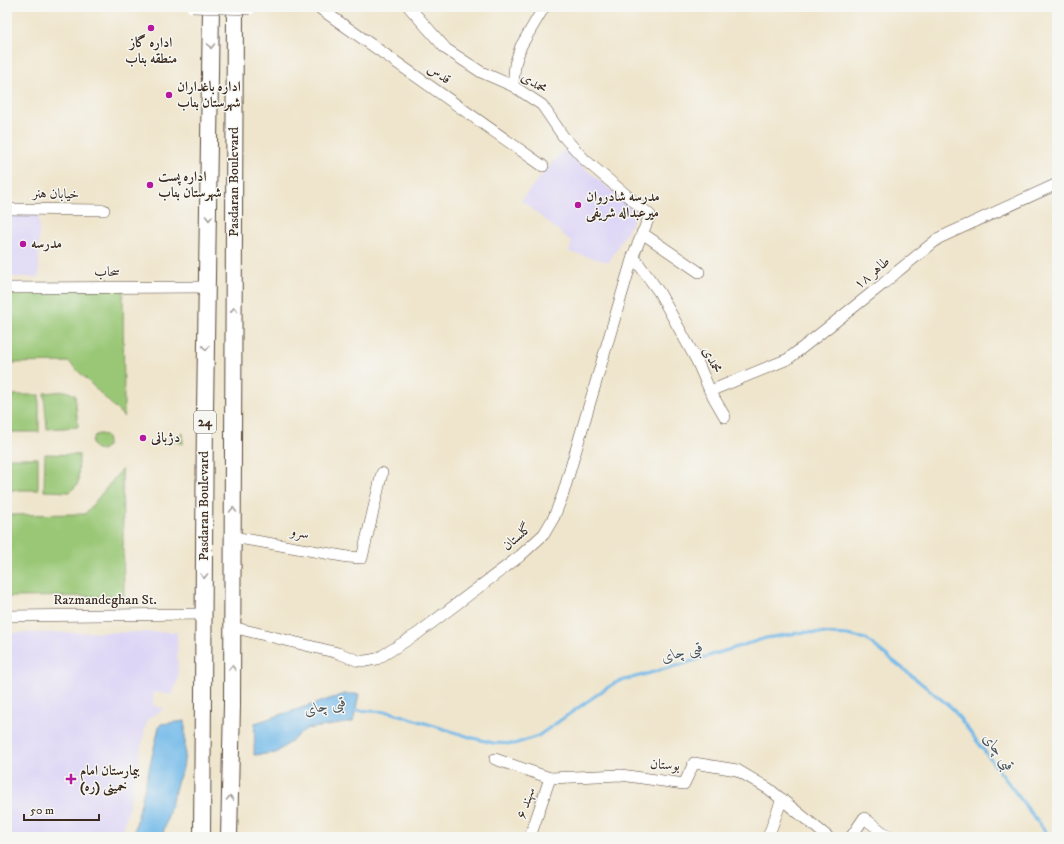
<svg xmlns="http://www.w3.org/2000/svg" width="1064" height="844" font-family="'IM FELL DW Pica',Amiri,serif">
<rect width="100%" height="100%" fill="#f6f6f2"/>
<filter id="ink" filterUnits="userSpaceOnUse"><feTurbulence type="fractalNoise" baseFrequency=".025" numOctaves="2"/><feDisplacementMap in="SourceGraphic" scale="8" xChannelSelector="R" yChannelSelector="G"/><feConvolveMatrix kernelMatrix="1 2 1 2 8 2 1 2 1" color-interpolation-filters="sRGB"/></filter>
<filter id="wash" filterUnits="userSpaceOnUse"><feTurbulence type="fractalNoise" baseFrequency=".012" numOctaves="4" result="noise"/><feDisplacementMap in="SourceGraphic" scale="16" xChannelSelector="R" yChannelSelector="G"/><feGaussianBlur stdDeviation="0.9" result="paint"/><feColorMatrix in="noise" values="0 0 0 0 0 0 0 0 0 0 0 0 0 0 0 0 0 1.4 0 .05"/><feComposite in="paint" operator="in"/></filter>
<g filter="url(#wash)">
<rect width="100%" height="100%" fill="#efe5cc"/>
<g fill="#ddd5f6">
<polygon points="563,150 635,210 634,219 609,262 569,252 572,242 521,200"/>
<rect x="7" y="211" width="32" height="66"/>
<polygon points="177,632 178,679 172,695 154,692 153,705 165,709 154,715 147,720 122,837 7,837 7,633"/>
</g>
<g fill="#9ac776" stroke="#6a784a">
<polygon points="123,289 124,417 69,362 7,363 7,290"/>
<polygon points="66,391 75,395 78,427 47,429 44,393"/>
<rect x="7" y="395" width="32" height="37"/>
<polygon points="183,433 183,444 169,439"/>
<circle cx="100" cy="442" r="8"/>
<polygon points="45,454 79,455 78,484 70,492 44,491"/>
<rect x="7" y="458" width="31" height="32"/>
<polygon points="122,469 124,596 7,597 7,515 85,514"/>
</g>
<g fill="#72b9e9" stroke="#567284">
<polygon points="345,694 359,694 353,722 306,729 276,753 254,755 255,723"/>
<polygon points="185,721 185,753 183,768 177,783 162,837 133,837 159,727 161,724"/>
</g>
<g fill="none" stroke-linecap="round" stroke-linejoin="round">
<polyline stroke="#72b9e9" stroke-width="3" points="352,710 390,712 473,738 493,743 514,744 538,736 605,689 617,682 683,664 766,638 804,632 847,635 866,639 952,708 1049,837"/>
</g>
</g>
<g filter="url(#ink)">
<g fill="none" stroke-linecap="round" stroke-linejoin="round">
<defs>
<g id="minor">
<polyline points="318,7 543,166"/>
<polyline points="513,86 515,64 521,46 544,7"/>
<polyline points="7,209 104,210"/>
<polyline points="642,233 699,272"/>
<polyline points="633,256 659,292 697,361 710,391 725,417"/>
<polyline points="7,288 208,287"/>
<polyline points="710,391 788,359 883,284 898,271 939,238 1057,184"/>
<polyline points="233,537 348,557 362,558 382,473"/>
<polyline points="7,616 203,614"/>
<polyline points="232,627 338,653 359,661 365,661 377,659 417,634 520,556 544,534 554,517 563,494 633,256 650,215 585,160 563,136 542,105 513,86 481,72 446,49 409,7"/>
<polyline points="495,759 550,778 621,775 684,784 694,763 737,770 769,789 828,837"/>
<polyline points="530,837 550,778"/>
<polyline points="768,837 782,799"/>
<polyline points="851,837 864,818 889,837"/>
</g>
<g id="highway">
<polyline points="202,837 205,411 211,7"/>
<polyline points="229,837 232,705 233,444 235,7"/>
</g>
</defs>
<use href="#minor" stroke="#564638" stroke-width="12"/>
<use href="#highway" stroke="#564638" stroke-width="18"/>
<use href="#minor" stroke="#fff" stroke-width="11"/>
<use href="#highway" stroke="#fff" stroke-width="16"/>
<defs>
<polyline id="minor-bridge" points="192,7 250,9"/>
</defs>
<use href="#minor-bridge" stroke="#564638" stroke-width="12" stroke-linecap="butt"/>
<use href="#minor-bridge" stroke="#fff" stroke-width="11"/>
</g>
<defs><path id="oneway-chevron" d="M-2-3.5L2.5 0L-2 3.5" fill="none" stroke-width="1.6" stroke-linecap="round" stroke-linejoin="round"/></defs>
<g stroke="#a79f9a">
<use href="#oneway-chevron" transform="translate(211 46) rotate(91)"/>
<use href="#oneway-chevron" transform="translate(209 218) rotate(91)"/>
<use href="#oneway-chevron" transform="translate(234 310) rotate(-90)"/>
<use href="#oneway-chevron" transform="translate(206 348) rotate(91)"/>
<use href="#oneway-chevron" transform="translate(233 510) rotate(-90)"/>
<use href="#oneway-chevron" transform="translate(204 576) rotate(90)"/>
<use href="#oneway-chevron" transform="translate(232 668) rotate(-90)"/>
<use href="#oneway-chevron" transform="translate(230 798) rotate(-89)"/>
</g>
</g>
<g fill="#b5179e" stroke="#f6f6f2" stroke-width="1.5">
<circle cx="151" cy="28" r="4"/>
<circle cx="169" cy="95" r="4"/>
<circle cx="150" cy="185" r="4"/>
<circle cx="578" cy="205" r="4"/>
<circle cx="23" cy="244" r="4"/>
<circle cx="143" cy="438" r="4"/>
<path d="M69 773h4v4h4v4h-4v4h-4v-4h-4v-4h4z"/>
</g>
<g text-anchor="middle" dominant-baseline="central" stroke-width="3" stroke-linejoin="round" paint-order="stroke">
<rect fill="#f6f6f2" stroke="#73675e" stroke-width="1" x="194" y="411" width="22" height="22" rx="3"/>
<g font-size="13" font-weight="bold" fill="#3b2a1e">
<text x="205" y="422">24</text>
</g>
<g font-size="14" font-weight="bold" fill="#3b2a1e" stroke="#f6f6f2" text-anchor="start">
<text x="151" y="43" text-anchor="middle">اداره گاز<tspan x="151" dy="16">منطقه بناب</tspan></text>
<text x="177" y="87">اداره باغداران<tspan x="177" dy="16">شهرستان بناب</tspan></text>
<text x="158" y="177">اداره پست<tspan x="158" dy="16">شهرستان بناب</tspan></text>
<text x="586" y="197">مدرسه شادروان<tspan x="586" dy="16">میرعبداله شریفی</tspan></text>
<text x="31" y="244">مدرسه</text>
<text x="151" y="438">دژبانی</text>
<text x="80" y="771">بیمارستان امام<tspan x="80" dy="16">خمینی (ره)</tspan></text>
</g>
<g font-size="14" fill="#3b2a1e" stroke="#f6f6f2">
<text transform="translate(439 74) rotate(35)">قدس</text>
<text transform="translate(534 83) rotate(34)">محمدی</text>
<text transform="translate(234 182) rotate(-90)">Pasdaran Boulevard</text>
<text transform="translate(56 194) rotate(1)">خیابان هنر</text>
<text x="107" y="272">سحاب</text>
<text transform="translate(872 273) rotate(-40)">طاهر ۱۸</text>
<text transform="translate(712 360) rotate(64)">محمدی</text>
<text transform="translate(204 506) rotate(-90)">Pasdaran Boulevard</text>
<text transform="translate(300 533) rotate(10)">سرو</text>
<text transform="translate(517 537) rotate(-41)">گلستان</text>
<text x="105" y="600">Razmandeghan St.</text>
<text transform="translate(665 765) rotate(4)">بوستان</text>
<text transform="translate(526 803) rotate(-71)">سهند ۶</text>
</g>
<g font-size="15" font-style="italic" fill="#4c555b" stroke="#f6f6f2">
<text transform="translate(682 652) rotate(-16)">قبی چای</text>
<text transform="translate(325 706) rotate(-13)">قبی چای</text>
<text transform="translate(999 752) rotate(53)">قبی چای</text>
</g>
</g>
<rect width="1064" height="844" fill="none" stroke="#f6f6f2" stroke-width="24"/>
<path d="M24 814v6h75v-6" fill="none" stroke="#3b2a1e" stroke-width="2"/>
<text x="30" y="814" font-size="12" fill="#3b2a1e" stroke="#f6f6f2" stroke-width="3" paint-order="stroke">50 m</text>
</svg>
